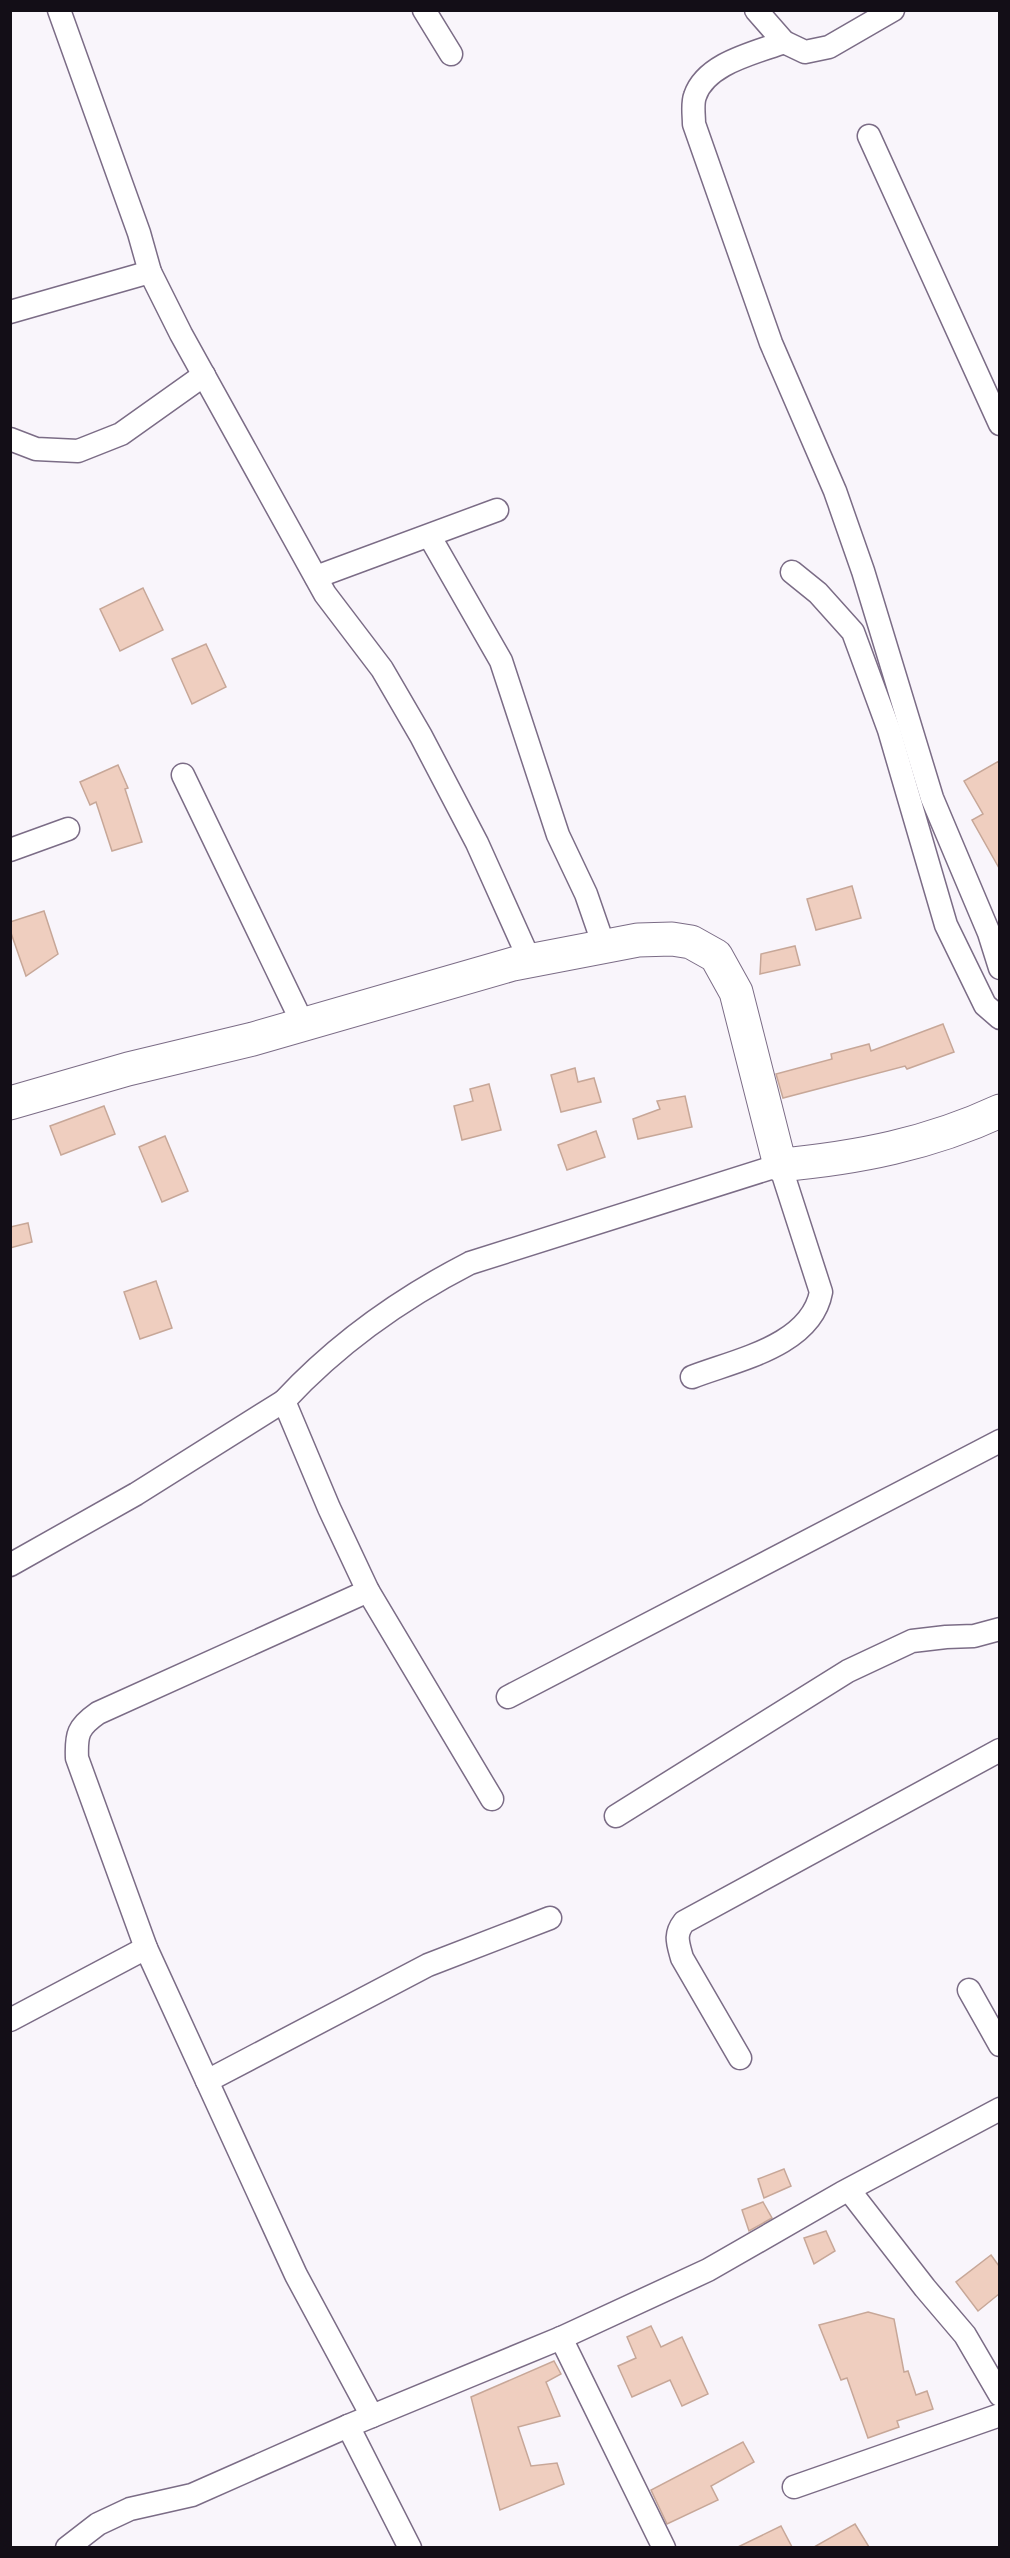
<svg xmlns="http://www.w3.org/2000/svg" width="1010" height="2558" font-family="Jost,sans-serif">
<rect width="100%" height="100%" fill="#f9f5fb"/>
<g fill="#efcebf" stroke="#c7a798" stroke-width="1.5">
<polygon points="143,588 163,630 120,651 100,609"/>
<polygon points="206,644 226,687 192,704 172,659"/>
<polygon points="999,761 999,868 972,820 983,814 964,781"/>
<polygon points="118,765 128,788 125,789 142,842 112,851 96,802 90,805 80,782"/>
<polygon points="852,886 861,918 816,930 807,899"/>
<polygon points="44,911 58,954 26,976 10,930 10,922"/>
<polygon points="795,946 800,965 760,974 761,954"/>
<polygon points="943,1024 954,1052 907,1069 905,1066 783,1098 776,1074 832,1059 831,1054 869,1044 871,1051"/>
<polygon points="575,1068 578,1082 594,1078 601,1102 561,1112 551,1075"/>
<polygon points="489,1084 501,1130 462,1140 454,1106 473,1101 470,1089"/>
<polygon points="685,1096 692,1127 638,1139 633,1119 660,1109 657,1101"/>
<polygon points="104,1106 115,1134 61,1155 50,1126"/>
<polygon points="596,1131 605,1157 567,1170 558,1145"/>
<polygon points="165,1136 188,1191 162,1202 139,1147"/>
<polygon points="28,1223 32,1242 10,1248 10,1227"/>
<polygon points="156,1281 172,1328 140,1339 124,1292"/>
<polygon points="784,2169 791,2186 764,2198 758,2179"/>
<polygon points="763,2202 772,2218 749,2231 742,2210"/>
<polygon points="826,2231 835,2251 814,2264 804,2238"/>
<polygon points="991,2255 999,2266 999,2294 978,2311 956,2282"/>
<polygon points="868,2312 894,2319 904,2372 908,2371 916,2395 927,2391 933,2409 897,2421 899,2427 868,2438 847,2378 841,2380 819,2325"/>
<polygon points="651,2326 661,2347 682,2337 708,2394 682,2406 670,2380 632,2397 618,2366 636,2358 627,2337"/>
<polygon points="554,2361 561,2374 546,2382 560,2416 518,2427 531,2466 557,2463 564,2484 500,2510 471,2397"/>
<polygon points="743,2442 754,2462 711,2486 718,2500 667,2524 651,2490"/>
<polygon points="855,2524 869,2547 814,2547"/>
<polygon points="781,2526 792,2547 738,2547"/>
</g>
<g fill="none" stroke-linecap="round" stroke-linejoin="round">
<defs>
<g id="street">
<polyline points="59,10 139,233 150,272 181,334 325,594 382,669 421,736 477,843 530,961"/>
<polyline points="424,10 451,54"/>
<polyline points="756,10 784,42 805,52 829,47 893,10"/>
<path d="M 784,42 C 755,53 706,63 695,96 C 692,104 694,115 694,124 L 771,343 L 835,491 L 863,571 L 932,798 L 989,933 L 1000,968"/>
<polyline points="869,136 1000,424"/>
<polyline points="10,312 150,272"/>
<polyline points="10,439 36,449 78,451 121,434 204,375"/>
<polyline points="430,537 501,661 558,835 586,894 604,946"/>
<polyline points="792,572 818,593 853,632 889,730 946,925 985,1005 1000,1018"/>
<polyline points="316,577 497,510"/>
<polyline points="183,775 303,1024"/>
<polyline points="10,850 68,829"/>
<polyline points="10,1565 136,1494 284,1401"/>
<path d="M 368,1591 L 98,1713 C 78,1727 76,1734 77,1758 L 146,1948 L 296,2275 L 372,2416"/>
<polyline points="508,1697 1000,1441"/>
<path d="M 492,1799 L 368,1591 L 329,1508 L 284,1401 C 336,1345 402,1298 470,1263 L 780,1165 L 821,1292 C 811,1346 736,1360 692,1377"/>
<polyline points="616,1816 848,1671 912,1641 946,1637 974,1636 1000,1629"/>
<polyline points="969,1990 1000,2045"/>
<polyline points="10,2020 146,1948"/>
<path d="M 740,2058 L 682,1958 C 678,1943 674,1935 684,1922 L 1000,1750"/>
<polyline points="207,2081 428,1965 550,1918"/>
<polyline points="849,2190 925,2288 965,2335 1000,2395"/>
<polyline points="561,2338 664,2548"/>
<polyline points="348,2426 410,2548"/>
<polyline points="794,2487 1000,2415"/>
<polyline points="67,2548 98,2524 130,2509 192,2495 348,2426 561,2338 708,2270 842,2193 1000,2109"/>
</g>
<path id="secondary" d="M 10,1103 L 128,1069 L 253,1039 L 513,964 L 638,940 L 672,939 L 691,942 L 716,956 L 736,992 L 780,1165 C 857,1158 929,1144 1000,1111"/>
</defs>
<use href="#street" stroke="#7b6c86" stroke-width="25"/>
<use href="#secondary" stroke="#7b6c86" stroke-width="35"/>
<use href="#street" stroke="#fff" stroke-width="22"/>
<use href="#secondary" stroke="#fff" stroke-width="33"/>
</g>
<rect width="1010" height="2558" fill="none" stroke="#130e17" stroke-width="24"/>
</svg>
